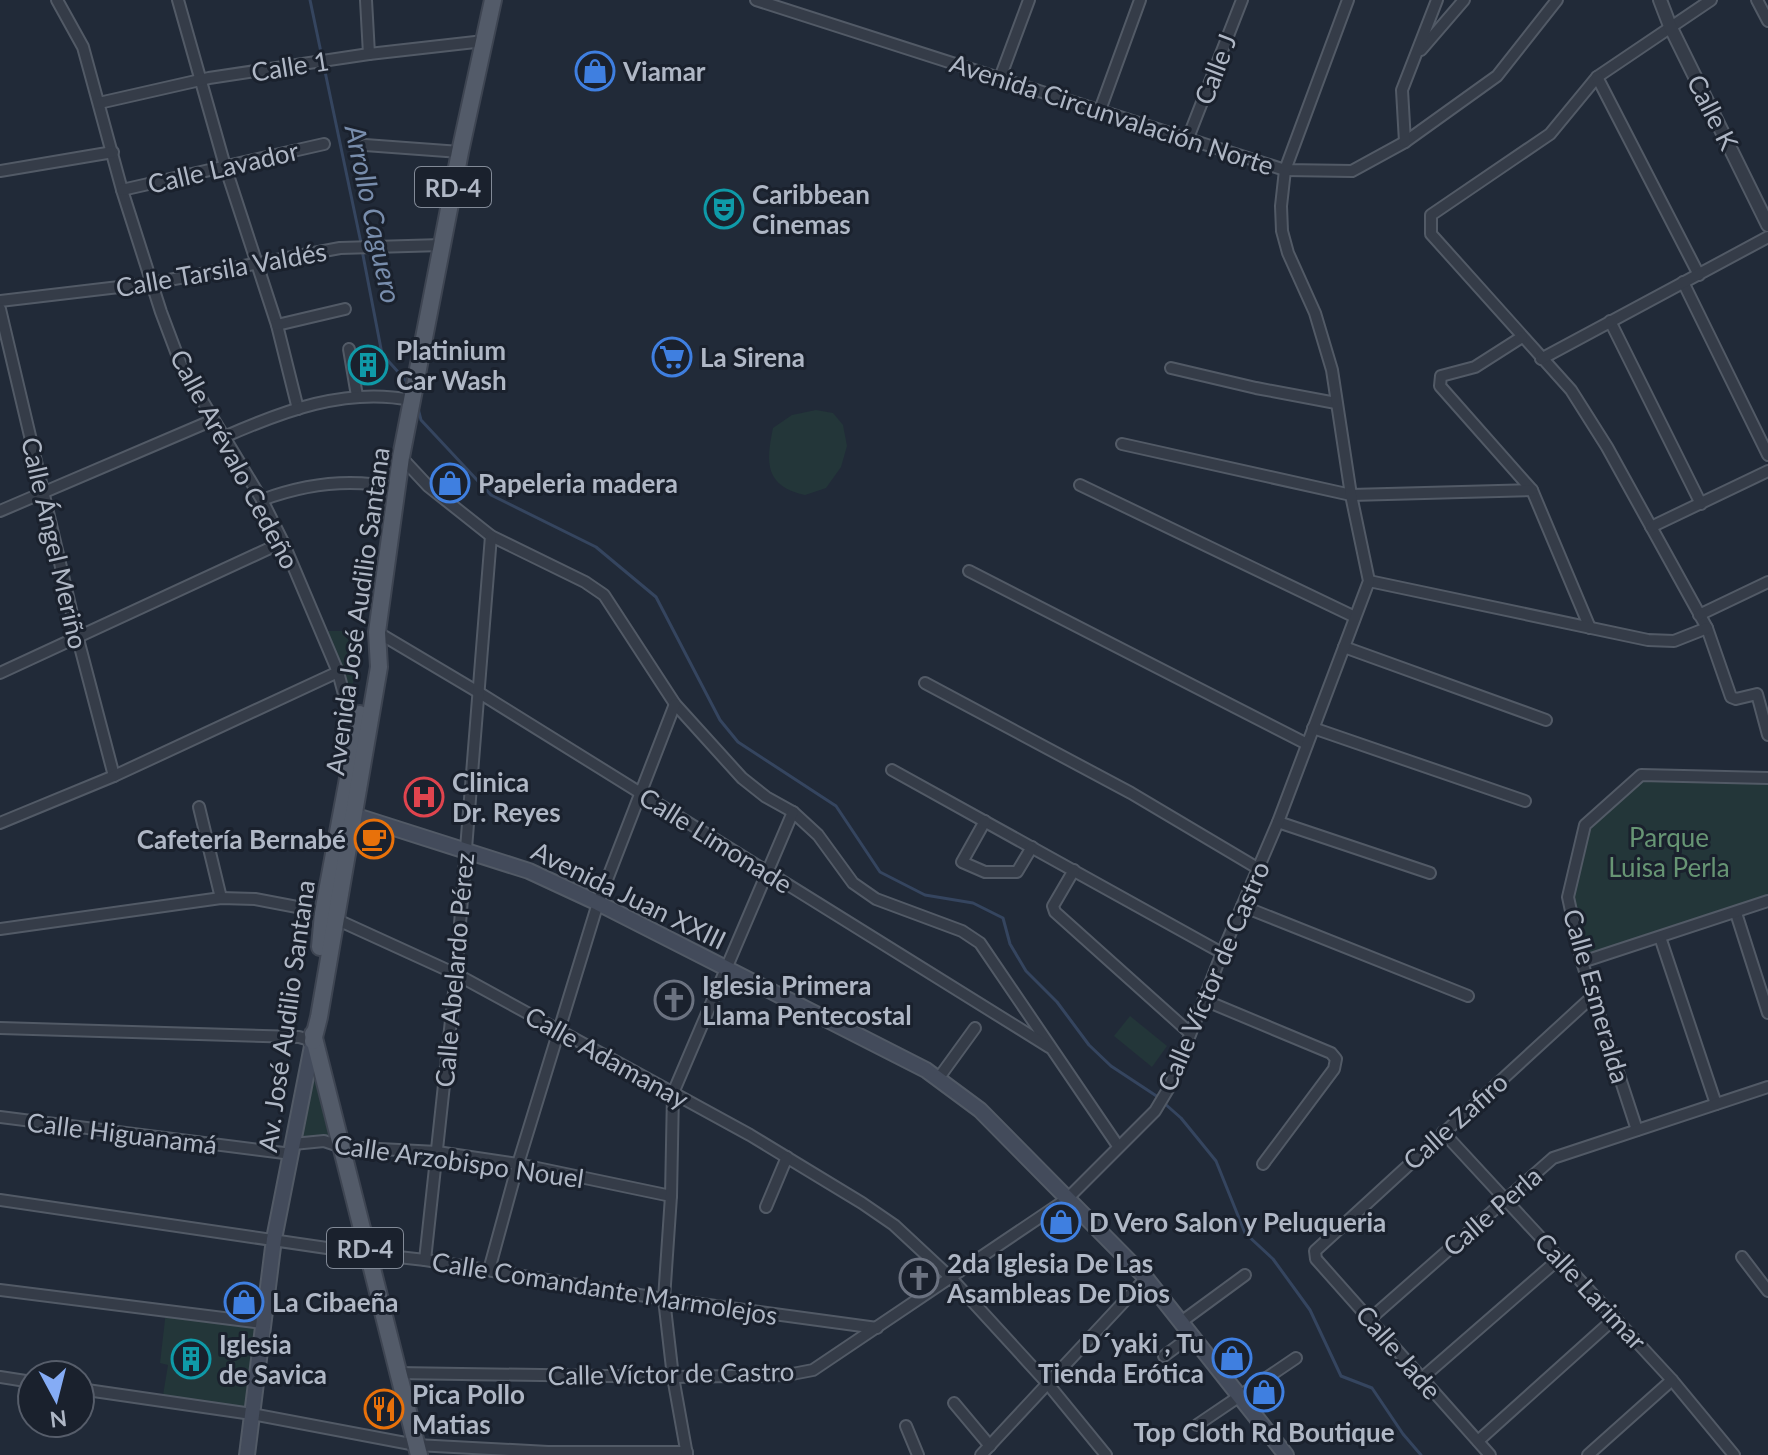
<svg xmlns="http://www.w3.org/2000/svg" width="1768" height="1455" font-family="Lato,sans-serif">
<rect width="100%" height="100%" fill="#212a38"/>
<g fill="#233639">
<path d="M 816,410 L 833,413 L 843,425 L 847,446 L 841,467 L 826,488 L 805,495 C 764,486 766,462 773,428 L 792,415 Z"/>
<polygon points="326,631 362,631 350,701 343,669"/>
<polygon points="1641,775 1768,778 1768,900 1582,962 1568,897 1585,825"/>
<polygon points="1130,1016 1167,1046 1152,1067 1114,1036"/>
<polygon points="313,1041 342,1147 293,1144"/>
<polygon points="166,1311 263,1323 252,1414 162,1401 168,1365 160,1363"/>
</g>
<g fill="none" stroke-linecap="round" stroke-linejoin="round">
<g stroke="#35455f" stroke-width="3">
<polyline points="310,0 361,243"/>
<polyline points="362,250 382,354 408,383"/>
<polyline points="418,408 421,420 491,495 596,547 656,597 720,720 738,742 836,806 880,872 925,895 973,903 1003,918 1010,944 1026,971 1057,1002 1089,1045 1111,1066 1158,1097"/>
<polyline points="1164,1103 1181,1118 1216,1161 1245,1233 1273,1259 1310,1310 1341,1376 1372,1388 1403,1434 1421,1455"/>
</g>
<defs>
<g id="minor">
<polyline points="57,0 83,47 122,190 161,312 181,365 262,500 283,542 338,672 354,732"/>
<polyline points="178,0 225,166 277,325 298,409"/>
<polyline points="366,0 369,54"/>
<polyline points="756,0 1285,170 1352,171 1405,142 1497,76 1557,0"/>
<polyline points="1711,0 1597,77 1550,134 1431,215 1431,234 1571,390 1607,447 1707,628 1731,697 1736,699 1757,694 1768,735"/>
<polyline points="1757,0 1768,21"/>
<polyline points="1421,50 1464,0"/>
<polyline points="1597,77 1699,275"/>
<polyline points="1000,78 1029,0"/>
<polyline points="99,103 209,78 369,54 484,41"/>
<polyline points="1100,110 1140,0"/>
<polyline points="1188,138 1242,0"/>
<polyline points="1405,142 1402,90 1437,0"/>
<polyline points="365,145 460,152"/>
<polyline points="0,171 113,152"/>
<polyline points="122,190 324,144"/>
<polyline points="1683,282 1768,455"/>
<polyline points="0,301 153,283 340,248 442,245"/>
<polyline points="0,309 78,639 114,776"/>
<polyline points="1610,321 1701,504"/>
<polyline points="277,325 345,309"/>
<polyline points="1522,337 1475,367 1441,376 1440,386 1532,490 1590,628"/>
<polyline points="349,349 357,396"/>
<polyline points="1541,359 1768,237"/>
<polyline points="1171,368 1256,388 1336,403"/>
<path d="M 224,437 C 283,411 346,387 411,400"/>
<polyline points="1122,444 1351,495 1532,490"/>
<polyline points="401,457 428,486 491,536 585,582 604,595 675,704 742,778 766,797 793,812 818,835 853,883 876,899 962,931 980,943 1118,1146"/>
<polyline points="1080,485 1355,617"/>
<path d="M 262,500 C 305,484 350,478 395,488"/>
<polyline points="0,511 213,420"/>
<polyline points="1651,527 1768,471"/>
<polyline points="969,571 1307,744"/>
<polyline points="1369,581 1648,640 1674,641 1707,628"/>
<polyline points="1699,615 1768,582"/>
<polyline points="377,632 478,692 1049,1047"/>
<polyline points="1344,647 1546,720"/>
<polyline points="0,673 283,542"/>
<polyline points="925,683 1131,793 1259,869"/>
<polyline points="1313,728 1525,801"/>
<polyline points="892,770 1222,953"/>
<polyline points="199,807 221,898"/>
<polyline points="985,821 962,862 985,872 1017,872 1032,847"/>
<polyline points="1278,822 1430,873"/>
<polyline points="0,823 114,776 338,672"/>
<polyline points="1074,870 1053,906 1055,912 1190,1033"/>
<polyline points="1242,906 1468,996"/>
<polyline points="1736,913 1768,1013"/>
<polyline points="0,929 221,898 255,899 318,911 456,974 750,1135 862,1203 894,1225 951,1278 1048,1384 1106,1455"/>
<polyline points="1660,937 1716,1104"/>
<polyline points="1582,962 1768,901"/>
<polyline points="1204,1000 1331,1053 1336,1059 1334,1069 1263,1164"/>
<polyline points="0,1028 299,1037 313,1041"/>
<polyline points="938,1079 975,1028"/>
<polyline points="0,1117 292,1154"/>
<polyline points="1637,1130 1582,962 1568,897 1585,825 1641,775 1768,778"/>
<polyline points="1443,1132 1672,1380 1734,1455"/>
<polyline points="293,1144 324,1141 342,1147 437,1152 518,1164 671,1196"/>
<polyline points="0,1200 354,1252 425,1260 664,1299 877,1328"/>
<polyline points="766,1207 787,1157"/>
<polyline points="1742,1257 1768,1291"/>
<polyline points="425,1260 456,974 491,536"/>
<polyline points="489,1270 518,1164 598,903 675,704"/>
<polyline points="0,1290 263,1323"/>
<polyline points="1370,1319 1553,1158 1768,1087"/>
<polyline points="1181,1322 1245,1275"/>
<polyline points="1164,1356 1191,1336"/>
<polyline points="397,1373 673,1377 787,1375 813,1370 1067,1199 1155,1111 1170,1086 1222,953 1278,822 1369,581 1351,495 1332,370 1315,313 1288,253 1282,231 1281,206 1285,170 1348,0"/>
<polyline points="0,1377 32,1382"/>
<polyline points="1422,1378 1560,1258"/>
<polyline points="80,1389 252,1414 416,1445 548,1452 687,1452"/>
<polyline points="954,1403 990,1446"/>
<polyline points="1197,1425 1296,1358"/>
<polyline points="906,1426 918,1455"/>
<polyline points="1478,1441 1615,1318"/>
<polyline points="687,1455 673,1377 664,1299 671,1196 673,1093 793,812"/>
<polyline points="981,1455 1146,1278"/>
<polyline points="1490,1455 1316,1259 1315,1251 1593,996"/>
<polyline points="1588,1455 1672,1380"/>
</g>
<polyline id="tertiary" points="1660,0 1670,26 1768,225"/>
<g id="secondary">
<polyline points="344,812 529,871 598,903 926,1070 980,1110 1146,1278 1286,1455"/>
<polyline points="247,1455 274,1239 313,1041"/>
</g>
<g id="primary">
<polyline points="320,947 323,913 360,714"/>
<polyline points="313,1034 419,1455"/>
<polyline points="313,1041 319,1017 379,667 377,632 401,457 460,152 493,0"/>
</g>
</defs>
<use href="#minor" stroke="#525a66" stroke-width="14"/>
<use href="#tertiary" stroke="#525a66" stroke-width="16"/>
<use href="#secondary" stroke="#525a66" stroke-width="18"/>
<use href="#primary" stroke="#3e4552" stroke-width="20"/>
<use href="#minor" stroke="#353c48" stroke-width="10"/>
<use href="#tertiary" stroke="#353c48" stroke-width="12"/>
<use href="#secondary" stroke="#434b5b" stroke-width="14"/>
<use href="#primary" stroke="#535b69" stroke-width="16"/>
</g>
<defs>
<symbol id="shop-ring" viewBox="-11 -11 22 22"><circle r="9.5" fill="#1a212d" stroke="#3f7fe0" stroke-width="1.5"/><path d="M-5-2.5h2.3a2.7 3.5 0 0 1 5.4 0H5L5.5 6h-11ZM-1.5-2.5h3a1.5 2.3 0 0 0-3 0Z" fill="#3f7fe0"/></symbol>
<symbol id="theatre-ring" viewBox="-11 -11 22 22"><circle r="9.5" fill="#1a212d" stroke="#0f9aa8" stroke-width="1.5"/><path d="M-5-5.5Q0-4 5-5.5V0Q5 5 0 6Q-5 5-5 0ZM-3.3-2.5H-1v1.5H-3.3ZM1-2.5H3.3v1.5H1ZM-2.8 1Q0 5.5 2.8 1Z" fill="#0f9aa8"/></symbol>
<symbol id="supermarket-ring" viewBox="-11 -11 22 22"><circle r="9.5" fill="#1a212d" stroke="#3f7fe0" stroke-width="1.5"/><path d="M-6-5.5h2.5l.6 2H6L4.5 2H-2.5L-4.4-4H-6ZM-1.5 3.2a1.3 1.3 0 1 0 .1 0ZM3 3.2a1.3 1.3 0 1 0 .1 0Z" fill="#3f7fe0"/></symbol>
<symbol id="building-ring" viewBox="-11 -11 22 22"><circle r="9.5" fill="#1a212d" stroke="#0f9aa8" stroke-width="1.5"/><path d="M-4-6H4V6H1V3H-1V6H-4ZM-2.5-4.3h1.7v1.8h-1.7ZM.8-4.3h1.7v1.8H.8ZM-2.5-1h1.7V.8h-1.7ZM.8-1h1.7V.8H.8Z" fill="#0f9aa8"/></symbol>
<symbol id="hospital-ring" viewBox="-11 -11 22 22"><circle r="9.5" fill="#1a212d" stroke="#e0444e" stroke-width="1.5"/><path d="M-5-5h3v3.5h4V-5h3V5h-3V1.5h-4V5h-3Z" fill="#e0444e"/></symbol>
<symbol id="cafe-ring" viewBox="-11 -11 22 22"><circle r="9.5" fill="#1a212d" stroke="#e8710a" stroke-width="1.5"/><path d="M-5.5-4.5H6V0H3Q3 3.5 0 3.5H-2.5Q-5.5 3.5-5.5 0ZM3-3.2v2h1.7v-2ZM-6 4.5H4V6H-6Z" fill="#e8710a"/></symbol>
<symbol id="church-ring" viewBox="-11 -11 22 22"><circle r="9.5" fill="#1a212d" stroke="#6b7280" stroke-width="1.5"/><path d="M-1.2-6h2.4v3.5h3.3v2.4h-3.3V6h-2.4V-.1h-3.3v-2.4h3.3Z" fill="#6b7280"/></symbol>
<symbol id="restaurant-ring" viewBox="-11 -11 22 22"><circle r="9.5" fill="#1a212d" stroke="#e8710a" stroke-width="1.5"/><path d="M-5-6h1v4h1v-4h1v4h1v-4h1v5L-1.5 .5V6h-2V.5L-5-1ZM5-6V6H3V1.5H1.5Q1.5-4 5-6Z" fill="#e8710a"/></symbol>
</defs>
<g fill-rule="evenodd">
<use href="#shop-ring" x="573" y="49" width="44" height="44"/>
<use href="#theatre-ring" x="702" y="187" width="44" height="44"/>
<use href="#supermarket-ring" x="650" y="335" width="44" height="44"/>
<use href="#building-ring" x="346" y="343" width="44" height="44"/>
<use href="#shop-ring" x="428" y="461" width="44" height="44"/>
<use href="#hospital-ring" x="402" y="775" width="44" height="44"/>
<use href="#cafe-ring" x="352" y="817" width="44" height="44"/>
<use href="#church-ring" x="652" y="978" width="44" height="44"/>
<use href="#shop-ring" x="1039" y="1200" width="44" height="44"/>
<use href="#church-ring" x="897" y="1256" width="44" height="44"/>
<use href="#shop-ring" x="222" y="1280" width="44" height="44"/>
<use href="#shop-ring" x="1210" y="1336" width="44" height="44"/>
<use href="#building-ring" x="169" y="1337" width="44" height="44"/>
<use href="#shop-ring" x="1242" y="1370" width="44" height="44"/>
<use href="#restaurant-ring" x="362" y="1387" width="44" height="44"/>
</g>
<g text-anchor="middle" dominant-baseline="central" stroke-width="6" stroke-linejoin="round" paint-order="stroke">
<g fill="#1a212d" stroke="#828a97" stroke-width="2">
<rect x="415" y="167" width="76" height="40" rx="6"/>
<rect x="327" y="1228" width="76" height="40" rx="6"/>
</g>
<g font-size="24" font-weight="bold" fill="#afb7c5">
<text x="453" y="187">RD-4</text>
<text x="365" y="1248">RD-4</text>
</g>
<g font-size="26" fill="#afb7c5" stroke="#1a212d">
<text transform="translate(290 66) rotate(-9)">Calle 1</text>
<text transform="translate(1215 69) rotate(-69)">Calle J</text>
<text transform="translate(1713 112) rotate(63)">Calle K</text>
<text transform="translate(1112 114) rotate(18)">Avenida Circunvalación Norte</text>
<text transform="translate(223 167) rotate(-13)">Calle Lavador</text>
<text transform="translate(221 269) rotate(-10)">Calle Tarsila Valdés</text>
<text transform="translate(235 459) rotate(62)">Calle Arévalo Cedeño</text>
<text transform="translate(55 543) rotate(77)">Calle Ángel Meriño</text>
<text transform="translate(357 611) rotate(-82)">Avenida José Audilio Santana</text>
<text transform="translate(716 840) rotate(32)">Calle Limonade</text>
<text transform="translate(629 895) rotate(26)">Avenida Juan XXIII</text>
<text transform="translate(454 970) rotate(-85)">Calle Abelardo Pérez</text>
<text transform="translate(1213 976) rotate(-67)">Calle Víctor de Castro</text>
<text transform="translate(1597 996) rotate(74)">Calle Esmeralda</text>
<text transform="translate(286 1016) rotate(-82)">Av. José Audilio Santana</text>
<text transform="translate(607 1057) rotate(29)">Calle Adamanay</text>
<text transform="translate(1455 1121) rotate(-42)">Calle Zafiro</text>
<text transform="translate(122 1133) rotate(7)">Calle Higuanamá</text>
<text transform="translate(459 1161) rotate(8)">Calle Arzobispo Nouel</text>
<text transform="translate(1492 1211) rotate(-41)">Calle Perla</text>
<text transform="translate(605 1288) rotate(9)">Calle Comandante Marmolejos</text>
<text transform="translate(1591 1291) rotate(47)">Calle Larimar</text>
<text transform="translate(1399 1352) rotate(49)">Calle Jade</text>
<text transform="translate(671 1373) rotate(-1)">Calle Víctor de Castro</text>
</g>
<g font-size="26" font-weight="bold" fill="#afb7c5" stroke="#1a212d" text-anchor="start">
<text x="623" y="71">Viamar</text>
<text x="752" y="194">Caribbean<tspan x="752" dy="30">Cinemas</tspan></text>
<text x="396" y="350">Platinium<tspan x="396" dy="30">Car Wash</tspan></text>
<text x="700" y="357">La Sirena</text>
<text x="478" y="483">Papeleria madera</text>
<text x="452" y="782">Clinica<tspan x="452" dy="30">Dr. Reyes</tspan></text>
<text x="346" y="839" text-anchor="end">Cafetería Bernabé</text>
<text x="702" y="985">Iglesia Primera<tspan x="702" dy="30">Llama Pentecostal</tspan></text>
<text x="1089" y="1222">D Vero Salon y Peluqueria</text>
<text x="947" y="1263">2da Iglesia De Las<tspan x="947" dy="30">Asambleas De Dios</tspan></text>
<text x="272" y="1302">La Cibaeña</text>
<text x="1204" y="1343" text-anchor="end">D´yaki , Tu<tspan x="1204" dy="30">Tienda Erótica</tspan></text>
<text x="219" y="1344">Iglesia<tspan x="219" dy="30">de Savica</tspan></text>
<text x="412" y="1394">Pica Pollo<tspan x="412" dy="30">Matias</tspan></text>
<text x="1264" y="1432" text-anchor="middle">Top Cloth Rd Boutique</text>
</g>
<g font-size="26" fill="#679574" stroke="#1a212d">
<text x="1669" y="837">Parque<tspan x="1669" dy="30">Luisa Perla</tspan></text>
</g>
<g font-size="28" font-style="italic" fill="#788dac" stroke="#1a212d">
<text transform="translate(374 214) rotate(78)">Arrollo Caguero</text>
</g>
</g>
<g transform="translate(56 1399) rotate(173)"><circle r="38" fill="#1a212d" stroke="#565d6a" stroke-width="2"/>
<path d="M0-6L14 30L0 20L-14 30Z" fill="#85acf5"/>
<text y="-12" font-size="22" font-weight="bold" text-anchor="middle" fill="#afb7c5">N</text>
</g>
</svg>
